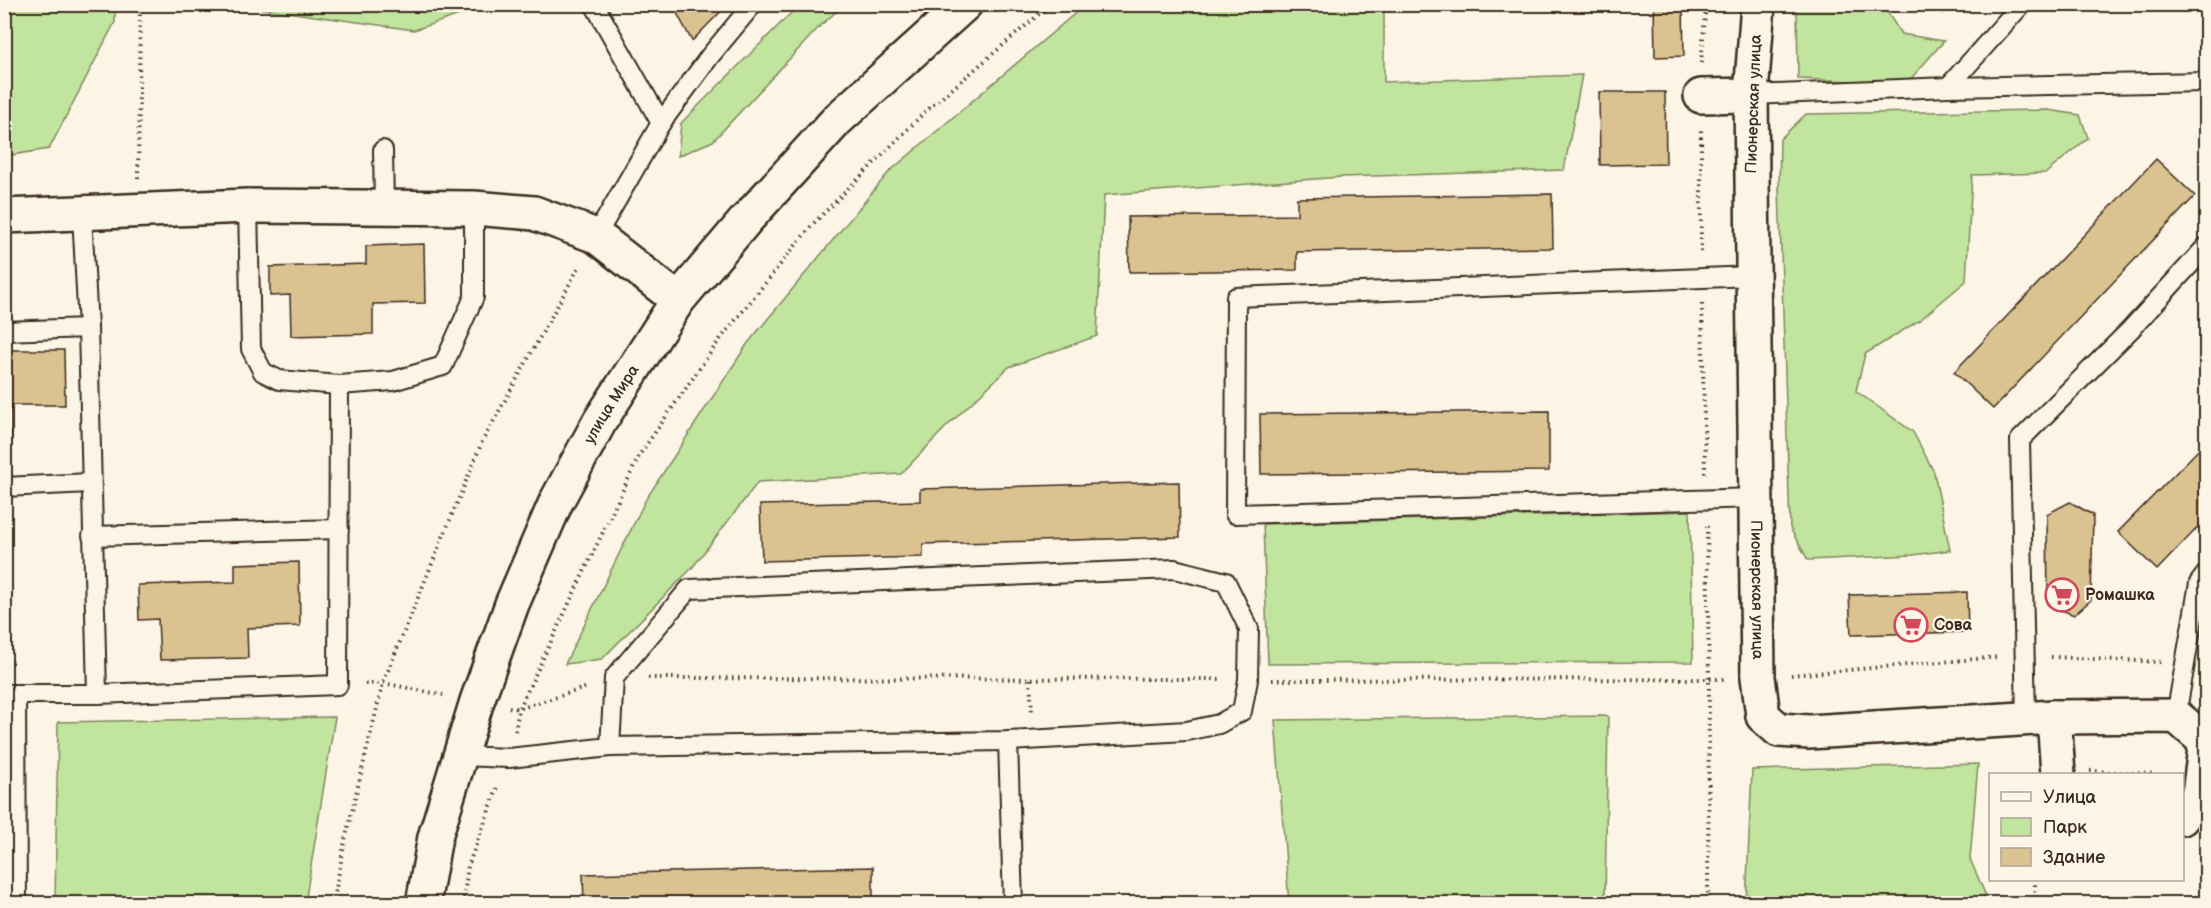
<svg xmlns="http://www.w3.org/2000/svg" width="2211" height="908" font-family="'Balsamiq Sans',sans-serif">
<rect width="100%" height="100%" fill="#fcf5e5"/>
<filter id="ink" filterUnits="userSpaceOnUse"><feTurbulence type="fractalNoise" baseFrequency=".0167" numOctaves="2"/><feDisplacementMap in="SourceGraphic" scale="12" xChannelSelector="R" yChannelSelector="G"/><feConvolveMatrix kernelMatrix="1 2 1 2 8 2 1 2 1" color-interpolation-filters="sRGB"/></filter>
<g filter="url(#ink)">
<g fill="#c1e49e" stroke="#7e875e" stroke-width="1.5">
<polygon points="1086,4 1384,5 1384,82 1582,75 1564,170 1341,177 1104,195 1097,336 1009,367 945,428 901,474 758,482 692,568 602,659 565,664 646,499 748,343 889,172"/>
<polygon points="4,5 115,5 115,22 49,149 5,156"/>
<polygon points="237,5 474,5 472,11 414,30"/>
<polygon points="799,5 844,5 821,25 713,141 678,156 681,123"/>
<polygon points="1797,5 1883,5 1901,34 1944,41 1907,83 1798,79"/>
<polygon points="2048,110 2080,115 2088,138 2046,173 1972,175 1966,281 1920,320 1865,354 1856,391 1913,432 1934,472 1950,550 1913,555 1808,560 1790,528 1779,189 1780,139 1806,114"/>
<polygon points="1690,511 1693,662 1268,664 1263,524"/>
<polygon points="1608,716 1605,903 1289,903 1275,720"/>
<polygon points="335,717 305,903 55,903 58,722"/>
<polygon points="1978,764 1970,859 1989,903 1746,903 1752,770"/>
</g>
<g fill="#dac291" stroke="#3b2a1e" stroke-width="1.5">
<polygon points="672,4 728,4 692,41"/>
<polygon points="1654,4 1683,4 1684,56 1655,57"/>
<polygon points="1935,4 1951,4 1943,13"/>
<polygon points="1599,92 1665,92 1666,164 1600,165"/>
<polygon points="2156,159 2195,196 1993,409 1954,372"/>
<polygon points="1552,194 1553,248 1297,252 1297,270 1129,272 1128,217 1297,215 1297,198"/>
<polygon points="424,244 425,303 373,304 373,334 291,336 290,295 270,296 270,267 366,264 366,246"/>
<polygon points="6,350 64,350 65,405 11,405 11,445 4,445 4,369 7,369"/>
<polygon points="1549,411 1549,471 1261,474 1260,414"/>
<polygon points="2206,442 2206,519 2157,570 2118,532"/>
<polygon points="1179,482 1180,537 923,544 923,557 762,561 760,505 920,501 920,489"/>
<polygon points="2070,502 2093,515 2091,600 2074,615 2048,605 2047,514"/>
<polygon points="299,562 300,626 247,628 248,658 160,660 158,619 139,620 138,585 235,582 235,564"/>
<polygon points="1967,592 1968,632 1851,635 1849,595"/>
<polygon points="873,867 873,904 584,904 583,874"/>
</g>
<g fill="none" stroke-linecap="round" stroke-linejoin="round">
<defs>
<g id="lane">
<polyline points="594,4 661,123"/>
<polyline points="1948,87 2022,4"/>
<polyline points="1751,95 1948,87 2206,82"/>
<polyline points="383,150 384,207"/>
<polyline points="248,206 251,349 263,372 279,380 339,385 393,381 443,366 474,297 474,208"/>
<polyline points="82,214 88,328"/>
<polyline points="596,236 661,123 710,56 753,4"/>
<polyline points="1752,276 1236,297 1235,514 1756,498"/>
<polyline points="4,331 88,328 97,694"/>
<polyline points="4,487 91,483"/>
<polyline points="92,536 339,529"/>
<polyline points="4,694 97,694 338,685 339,385"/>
<polyline points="16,694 17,904"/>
<polyline points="2176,716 2199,583 2206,574"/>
<polyline points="2026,719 2020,440 2131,329 2206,247"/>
<polyline points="1008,741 1013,904"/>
<polyline points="461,756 509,758 610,747 1008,741 1187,731 1219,724 1242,711 1248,680 1249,629 1226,582 1174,569 689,589 614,678 610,747"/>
</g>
<g id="street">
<path id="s1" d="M 1758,4 L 1751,95 L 1758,677 L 1763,716 L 1779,730 L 1809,732 L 2054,717 L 2176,716 L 2206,742"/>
<polyline points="1701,96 1751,95"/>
<polyline points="4,216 248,206 474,208 534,213 596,236 678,300"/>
<polyline points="2054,717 2058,774"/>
<polyline points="2182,818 2199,794 2206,741"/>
</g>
<g id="secondary">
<path id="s2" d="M 423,904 L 435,837 L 477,701 L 512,604 L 556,502 L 600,421 L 678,300 L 746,220 L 838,119 L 965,4"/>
</g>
</defs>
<use href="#lane" stroke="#3b2a1e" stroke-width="22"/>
<use href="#street" stroke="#3b2a1e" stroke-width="38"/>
<use href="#secondary" stroke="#3b2a1e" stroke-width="38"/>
<g stroke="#3b2a1e" stroke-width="4" stroke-dasharray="1.5 4.5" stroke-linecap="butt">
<polyline points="1701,63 1706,4"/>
<polyline points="138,178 140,4"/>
<polyline points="1701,252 1701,130"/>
<polyline points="1702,304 1705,474"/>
<polyline points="1707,526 1709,680 1708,904"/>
<polyline points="2051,657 2161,662"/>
<polyline points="1791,675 1999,657"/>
<polyline points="648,678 1223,679"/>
<polyline points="1030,679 1032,714"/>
<polyline points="1272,680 1724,679"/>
<polyline points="365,684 383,683 443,695"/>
<polyline points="509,707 519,709 588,687"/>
<polyline points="515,731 519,709 640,454 718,342 812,225 924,113 1051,4"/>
<polyline points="2090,771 2155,774"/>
<polyline points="333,904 345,840 383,683 482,442 580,265"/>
<polyline points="463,904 468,866 499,784"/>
<polyline points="2035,904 2035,880"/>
</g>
<use href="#lane" stroke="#fcf5e5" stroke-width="18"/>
<use href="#street" stroke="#fcf5e5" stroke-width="33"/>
<use href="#secondary" stroke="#fcf5e5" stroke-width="33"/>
</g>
</g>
<defs>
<symbol id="supermarket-ring" viewBox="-11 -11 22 22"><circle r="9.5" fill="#fcf5e5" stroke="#d1495b" stroke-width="1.5"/><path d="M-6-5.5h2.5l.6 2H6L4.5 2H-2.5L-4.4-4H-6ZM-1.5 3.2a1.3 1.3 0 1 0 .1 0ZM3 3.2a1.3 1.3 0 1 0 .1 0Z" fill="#d1495b"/></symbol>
</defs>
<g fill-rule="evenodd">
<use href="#supermarket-ring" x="2043" y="576" width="38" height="38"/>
<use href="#supermarket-ring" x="1892" y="606" width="38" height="38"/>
</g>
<g text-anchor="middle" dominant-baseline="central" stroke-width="4.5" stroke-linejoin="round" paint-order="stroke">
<g font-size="16" fill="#3b2a1e" stroke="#fcf5e5">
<text transform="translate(1754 104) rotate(-88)">Пионерская улица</text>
<text stroke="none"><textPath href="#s2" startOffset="537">улица Мира</textPath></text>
<text stroke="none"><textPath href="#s1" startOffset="586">Пионерская улица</textPath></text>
</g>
<g font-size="16" font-weight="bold" fill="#3b2a1e" stroke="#fcf5e5" text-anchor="start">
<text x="2085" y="595">Ромашка</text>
<text x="1934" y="625">Сова</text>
</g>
</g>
<rect width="2211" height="908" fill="none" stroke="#fcf5e5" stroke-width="24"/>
<rect x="12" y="12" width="2187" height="884" fill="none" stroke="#3b2a1e" stroke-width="2" filter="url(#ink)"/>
<rect x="1989" y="773" width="195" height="108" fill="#fcf5e5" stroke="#afa495" stroke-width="1.5"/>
<rect x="2001" y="792" width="30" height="9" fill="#fcf5e5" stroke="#afa495" stroke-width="1.5"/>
<text x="2043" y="803" font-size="18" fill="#3b2a1e">Улица</text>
<rect x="2001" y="818" width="30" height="18" fill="#c1e49e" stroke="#afa495" stroke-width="1.5"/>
<text x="2043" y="833" font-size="18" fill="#3b2a1e">Парк</text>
<rect x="2001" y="848" width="30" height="18" fill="#dac291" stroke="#afa495" stroke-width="1.5"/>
<text x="2043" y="863" font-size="18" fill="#3b2a1e">Здание</text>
</svg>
